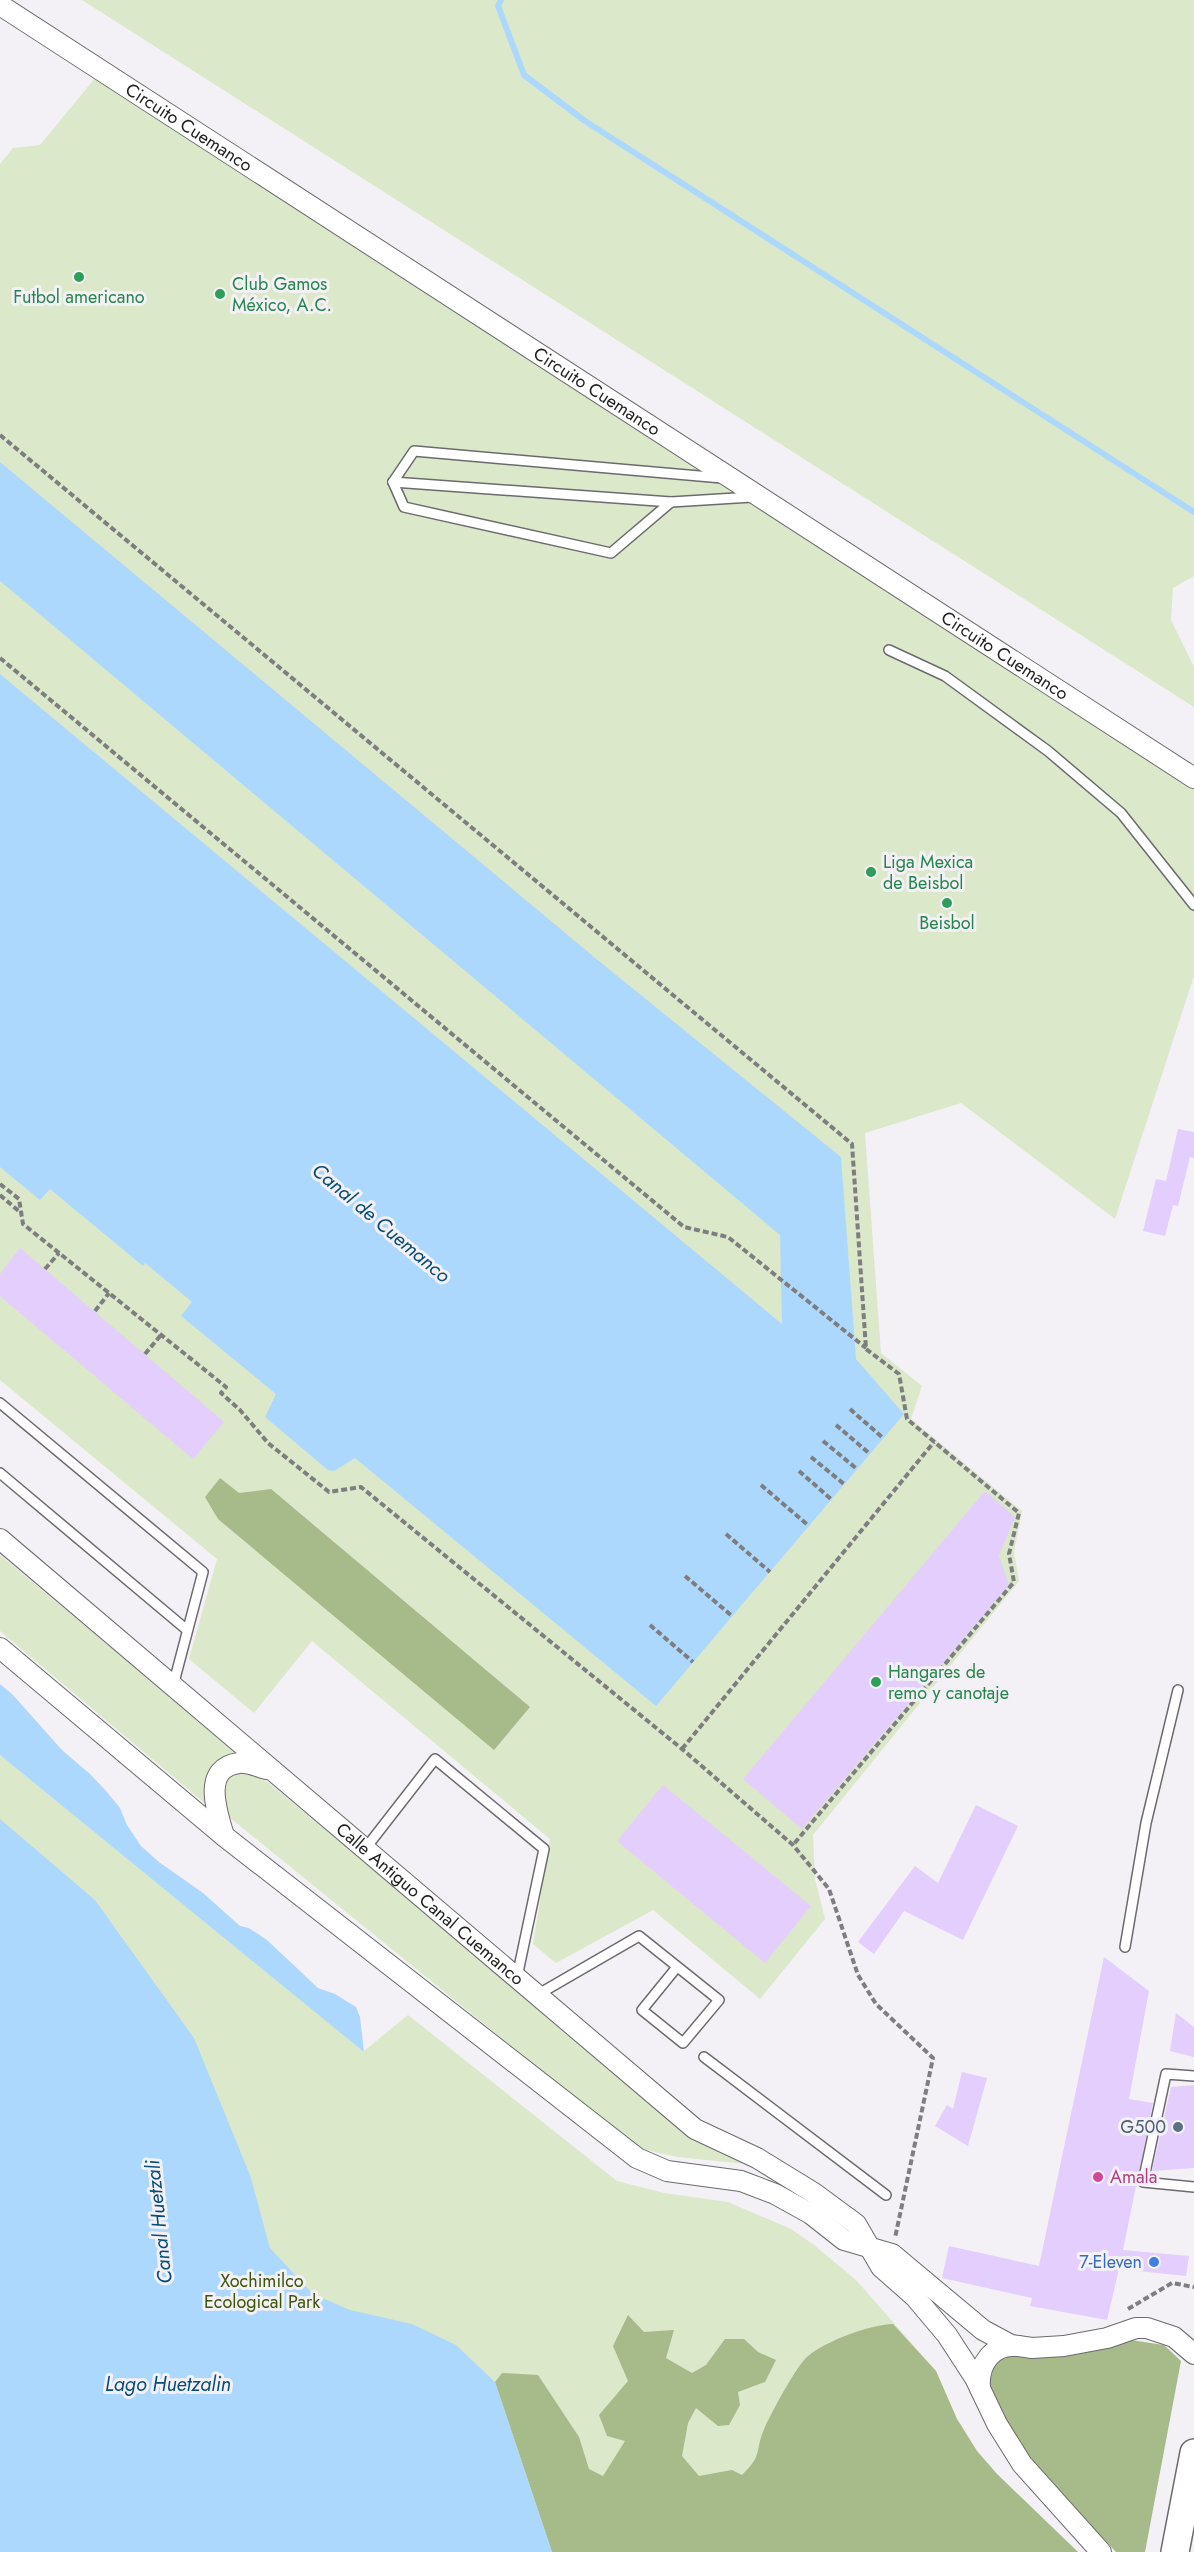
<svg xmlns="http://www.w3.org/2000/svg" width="1194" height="2552" font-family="Jost,sans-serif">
<rect width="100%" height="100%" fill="#f3f1f5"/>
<g fill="#dbe8c9">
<polygon points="82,0 1194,0 1194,576 1173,588 1171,620 1194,667 1194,707"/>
<polygon points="96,77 791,517 1194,789 1194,976 1115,1219 961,1103 865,1133 881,1353 922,1386 911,1419 1022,1511 1014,1552 1019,1581 813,1835 815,1879 825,1919 760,1999 653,1910 556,1963 533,1944 550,1839 312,1641 254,1713 189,1659 217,1559 0,1380 0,164 13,148 40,145"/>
<path d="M 0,1555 L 241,1756 C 210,1759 203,1776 207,1805 L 0,1631 Z"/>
<polygon points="0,1755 364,2051 408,2015 617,2181 664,2193 728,2202 791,2229 814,2245 856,2280 936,2371 957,2419 977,2451 997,2474 1078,2552 0,2552"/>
<polygon points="240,1770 260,1776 686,2126 746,2164 678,2157 637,2148 224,1813 221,1796 226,1776"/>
</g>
<g fill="#a7ba8a">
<polygon points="220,1478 239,1493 271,1489 530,1707 494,1750 218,1519 205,1497"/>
<path d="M 628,2315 L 644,2332 L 674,2330 L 666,2358 L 692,2373 L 706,2365 L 725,2339 L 744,2339 L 758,2352 L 776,2360 L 765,2382 L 738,2392 L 740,2405 L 729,2425 L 718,2426 L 696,2408 L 688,2423 L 682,2456 L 699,2476 L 732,2470 L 742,2475 C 764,2454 754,2451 765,2427 C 772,2412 796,2366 808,2356 C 826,2341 869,2325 893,2324 L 936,2371 L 957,2419 L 977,2451 L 997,2474 L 1078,2552 L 552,2552 L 495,2382 L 502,2373 L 538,2375 L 579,2437 L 589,2469 L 603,2476 L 625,2441 L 607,2436 L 599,2415 L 628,2381 L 613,2346 Z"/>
<polygon points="1131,2340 1164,2345 1181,2361 1145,2552 1116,2552 1028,2460 988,2396 990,2368 998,2358 1009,2356 1055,2357"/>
</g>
<g fill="#add8fd">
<polygon points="0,462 605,966 841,1157 856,1359 904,1414 656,1706 355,1458 334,1471 328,1470 265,1417 276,1394 181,1316 192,1302 145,1263 143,1266 50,1189 40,1200 0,1167 0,674 782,1324 780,1235 0,581"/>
<polygon points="0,1684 13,1695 62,1750 90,1774 107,1792 120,1808 127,1825 141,1846 159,1862 203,1893 240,1926 249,1928 267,1940 318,1988 335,1994 356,2007 360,2017 364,2052 0,1755"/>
<polygon points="0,1819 95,1900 194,2038 250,2175 270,2248 313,2294 350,2310 412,2324 456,2345 495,2382 552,2552 0,2552"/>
</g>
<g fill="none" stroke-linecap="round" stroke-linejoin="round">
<polyline stroke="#add8fd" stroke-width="6" points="501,0 498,6 524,75 585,121 1194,512"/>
</g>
<g fill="#e3cefe">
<polygon points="1178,1129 1194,1132 1194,1158 1190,1157 1178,1206 1173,1205 1165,1236 1143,1231 1156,1179 1166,1181"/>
<polygon points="20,1248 224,1422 193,1459 0,1296 0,1274"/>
<polygon points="985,1491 1015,1517 999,1556 1009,1585 802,1829 743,1779"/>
<polygon points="663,1785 811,1906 765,1963 617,1841"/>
<polygon points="976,1805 1018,1826 963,1940 904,1911 874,1954 858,1942 915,1866 938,1883"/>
<polygon points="1104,1957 1149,1991 1129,2099 1153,2103 1123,2250 1189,2256 1186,2276 1119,2269 1107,2320 1030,2306 1032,2298 942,2278 949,2246 1039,2266"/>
<polygon points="1176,2013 1194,2027 1194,2057 1170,2051"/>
<polygon points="962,2072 987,2078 968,2146 935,2126 947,2105 953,2109"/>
<polygon points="1194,2085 1194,2168 1152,2171 1171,2087"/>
</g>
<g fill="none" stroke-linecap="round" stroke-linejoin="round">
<defs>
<g id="service">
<polyline points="393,482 671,502 752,497"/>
<polyline points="393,482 414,451 722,478"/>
<polyline points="393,482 404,507 611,553 671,502"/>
<polyline points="889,650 945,676 1048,751 1121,813 1194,905"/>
<polyline points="0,1403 203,1572 173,1686"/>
<polyline points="0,1473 187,1630"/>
<polyline points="365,1849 435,1759 544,1849 517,1977"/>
<polyline points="1125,1947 1146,1823 1178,1690"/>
<polyline points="537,1995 639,1936 719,2000 683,2043 642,2010 677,1967"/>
<polyline points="704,2057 886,2195"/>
<polyline points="1194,2076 1166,2074 1143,2182 1194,2187"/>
</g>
<g id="minor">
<path id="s1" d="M 0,5 L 1194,778"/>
<path id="s2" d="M 0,1539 L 695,2129 L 757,2158 L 814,2193 L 856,2224 L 881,2267 L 915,2297 L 947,2335 L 975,2378 L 997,2424 L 1022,2464 L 1101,2552"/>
<polyline points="0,1648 224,1836 637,2158 667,2171 741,2181 775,2194 811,2214 844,2240 892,2254 983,2330 1011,2345 1032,2348 1064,2346 1107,2338 1136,2328 1147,2328 1174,2337 1194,2354"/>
<path d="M 224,1836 C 217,1812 201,1768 239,1763 C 247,1762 259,1767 267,1769"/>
<path d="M 980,2388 C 978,2364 992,2344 1018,2346"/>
</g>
<polyline id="secondary" points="1175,2552 1194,2453"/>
</defs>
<use href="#service" stroke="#6c6a6e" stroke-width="12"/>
<use href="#minor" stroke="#6c6a6e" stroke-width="22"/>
<use href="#secondary" stroke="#6c6a6e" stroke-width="30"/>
<g stroke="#7e7e80" stroke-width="4" stroke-dasharray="6 3" stroke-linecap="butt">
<polyline points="0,435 852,1144 866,1349 899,1374 907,1419 1019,1513 1009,1554 1014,1582 793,1845"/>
<polyline points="0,658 684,1227 728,1237 866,1348"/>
<polyline points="0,1184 19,1199 23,1224 226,1387 221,1393 240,1410 268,1443 329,1492 361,1487 682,1749 793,1845 829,1889 858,1975 876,2004 933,2058 895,2238"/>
<polyline points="0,1195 21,1213"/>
<polyline points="45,1269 59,1253"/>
<polyline points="95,1311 109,1293"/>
<polyline points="145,1354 161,1335"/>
<polyline points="850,1409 883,1438"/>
<polyline points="836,1425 870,1454"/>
<polyline points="823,1441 857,1469"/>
<polyline points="811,1457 844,1484"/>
<polyline points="799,1471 831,1499"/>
<polyline points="761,1485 809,1526"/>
<polyline points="726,1534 770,1572"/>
<polyline points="685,1576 732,1616"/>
<polyline points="650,1625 693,1662"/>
<polyline points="682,1749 934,1442"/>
<polyline points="1128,2309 1172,2283 1194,2287"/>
</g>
<use href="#service" stroke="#fff" stroke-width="9"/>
<use href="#minor" stroke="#fff" stroke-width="20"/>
<use href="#secondary" stroke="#fff" stroke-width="27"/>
</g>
<g fill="#2e9e5b" stroke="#f3f1f5" stroke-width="2">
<circle cx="79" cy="277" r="6"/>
<circle cx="220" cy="294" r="6"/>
<circle cx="871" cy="872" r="6"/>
<circle cx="947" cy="903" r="6"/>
<circle cx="876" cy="1682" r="6"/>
</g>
<circle fill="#5c6f8a" stroke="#f3f1f5" stroke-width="2" cx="1178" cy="2127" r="6"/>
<circle fill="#d1479c" stroke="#f3f1f5" stroke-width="2" cx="1098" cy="2177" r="6"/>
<circle fill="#3f7fe0" stroke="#f3f1f5" stroke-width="2" cx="1154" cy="2262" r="6"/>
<g text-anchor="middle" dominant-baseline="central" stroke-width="6" stroke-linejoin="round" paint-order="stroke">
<g font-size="18" fill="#1f1f20" stroke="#f3f1f5">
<text stroke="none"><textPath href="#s1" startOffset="225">Circuito Cuemanco</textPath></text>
<text stroke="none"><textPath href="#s1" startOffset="711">Circuito Cuemanco</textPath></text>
<text stroke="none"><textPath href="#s1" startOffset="1197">Circuito Cuemanco</textPath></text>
<text stroke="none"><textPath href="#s2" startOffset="564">Calle Antiguo Canal Cuemanco</textPath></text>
</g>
<g font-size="18" fill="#27864d" stroke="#f3f1f5" text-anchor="start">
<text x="232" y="284">Club Gamos<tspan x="232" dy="21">México, A.C.</tspan></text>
<text x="79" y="297" text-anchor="middle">Futbol americano</text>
<text x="883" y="862">Liga Mexica<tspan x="883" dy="21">de Beisbol</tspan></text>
<text x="947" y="923" text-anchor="middle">Beisbol</text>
<text x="888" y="1672">Hangares de<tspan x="888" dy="21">remo y canotaje</tspan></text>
</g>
<g font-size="18" fill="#4e5e75" stroke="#f3f1f5" text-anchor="end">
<text x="1166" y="2127">G500</text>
</g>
<g font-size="18" fill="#b23c85" stroke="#f3f1f5" text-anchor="start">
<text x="1110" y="2177">Amala</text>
</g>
<g font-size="18" fill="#366cbe" stroke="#f3f1f5" text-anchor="end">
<text x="1142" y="2262">7-Eleven</text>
</g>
<g font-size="18" fill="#3d5307" stroke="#f3f1f5">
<text x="262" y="2281">Xochimilco<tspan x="262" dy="21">Ecological Park</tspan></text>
</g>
<g font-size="20" font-style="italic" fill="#064d7a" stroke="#f3f1f5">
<text transform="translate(381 1223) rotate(40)">Canal de Cuemanco</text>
<text transform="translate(159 2222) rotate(-96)">Canal Huetzali</text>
<text x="168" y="2384">Lago Huetzalin</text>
</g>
</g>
</svg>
